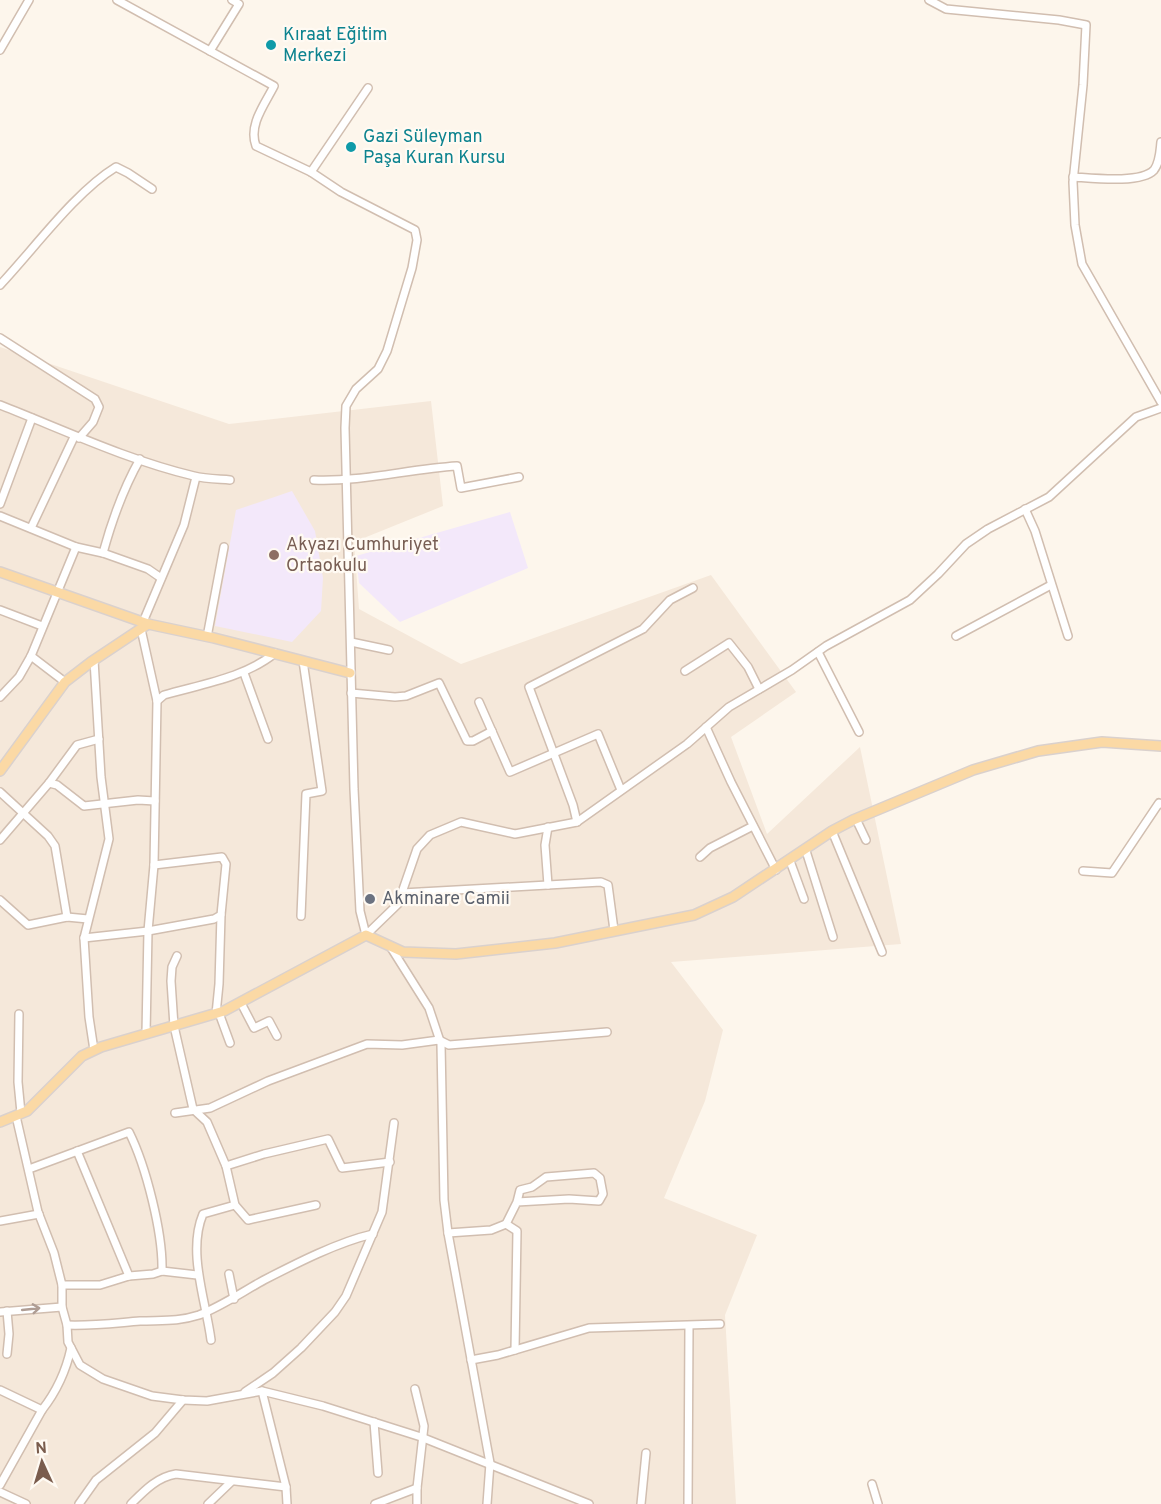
<svg xmlns="http://www.w3.org/2000/svg" width="1161" height="1504" font-family="Overpass,sans-serif">
<rect width="100%" height="100%" fill="#fdf6ec"/>
<polygon fill="#f5e8da" points="0,347 229,424 431,401 443,506 354,542 359,609 461,664 711,575 796,692 731,737 767,834 860,747 901,944 671,962 723,1030 705,1101 664,1198 757,1235 725,1315 736,1504 0,1504"/>
<g fill="#f3e8fa">
<polygon points="292,491 315,531 323,578 321,611 292,642 215,626 236,510"/>
<polygon points="510,512 528,568 400,622 359,583 356,556"/>
</g>
<g fill="none" stroke-linecap="round" stroke-linejoin="round">
<defs>
<g id="minor">
<path d="M 117,0 L 274,86 C 265,104 248,125 256,146 L 311,172 L 341,192 L 415,230 L 417,240 L 412,268 L 387,351 L 378,369 L 356,389 L 346,406 L 345,428 L 354,789 L 360,911 L 366,935 L 398,904 L 417,849 L 430,835 L 461,822 L 515,834 L 577,822 L 687,744 L 729,707 L 792,670 L 826,646 L 910,600 L 938,574 L 966,544 L 988,529 L 1049,497 L 1136,417 L 1161,408"/>
<polyline points="929,0 946,9 1059,20 1086,25 1083,85 1073,182 1075,225 1082,264 1161,402"/>
<polyline points="0,50 29,0"/>
<polyline points="210,51 239,4 232,0"/>
<polyline points="311,172 368,88"/>
<path d="M 1073,177 C 1091,178 1141,184 1154,170 C 1160,162 1160,151 1161,142"/>
<path d="M 0,285 C 34,249 75,192 116,167 L 128,173 L 152,189"/>
<polyline points="0,338 95,399 99,407 93,422 79,438"/>
<path d="M 0,405 C 64,430 127,460 194,476 C 205,479 219,479 230,480"/>
<path d="M 314,480 C 361,482 409,469 457,466 L 461,488 L 519,477"/>
<polyline points="0,504 32,418"/>
<polyline points="1025,509 1035,531 1068,636"/>
<polyline points="0,516 76,547 103,553 148,569 161,578"/>
<polyline points="31,528 74,437"/>
<path d="M 103,553 C 112,520 123,489 140,459"/>
<polyline points="0,610 42,626"/>
<polyline points="143,622 184,525 196,477"/>
<polyline points="141,629 157,701 154,865 148,931 146,1034"/>
<polyline points="956,636 1051,585"/>
<polyline points="207,637 224,547"/>
<polyline points="351,642 389,650"/>
<polyline points="818,652 859,732"/>
<polyline points="31,656 65,682"/>
<polyline points="94,660 101,777 109,839 84,938 89,1017 94,1050"/>
<polyline points="685,671 729,643 748,667 759,689"/>
<polyline points="244,673 268,739"/>
<polyline points="351,693 395,697 406,696 439,683 467,741 473,741 492,731"/>
<polyline points="0,697 19,677 31,656 76,547"/>
<path d="M 157,701 L 164,695 C 202,684 244,678 275,653"/>
<polyline points="479,702 510,772 598,734 621,790"/>
<polyline points="706,727 731,782 776,870"/>
<polyline points="49,783 57,785 84,806 138,800 155,801"/>
<polyline points="0,792 48,836 55,846 67,917"/>
<polyline points="856,819 866,840"/>
<polyline points="577,822 573,805 529,687 643,629 670,600 693,588"/>
<polyline points="548,827 545,845 548,885"/>
<polyline points="832,831 882,952"/>
<polyline points="0,840 49,783 77,745 99,739"/>
<polyline points="806,851 833,937"/>
<polyline points="700,857 710,848 753,826"/>
<polyline points="790,861 804,899"/>
<polyline points="1083,871 1112,873 1159,803 1161,804"/>
<polyline points="402,893 601,882 608,885 614,930"/>
<polyline points="0,900 28,925 67,917 88,919"/>
<polyline points="301,916 306,794 322,791 303,661"/>
<polyline points="84,938 148,931 214,919 221,915 226,864 222,857 154,865"/>
<polyline points="390,946 429,1008 441,1044 444,1200 448,1233 490,1463 487,1504"/>
<polyline points="177,956 172,967 171,981 174,1026 193,1109 207,1122 226,1166 235,1205 248,1220 316,1205"/>
<polyline points="241,1003 254,1028 269,1021 277,1036"/>
<polyline points="219,1013 230,1043"/>
<polyline points="19,1014 18,1082 21,1113"/>
<polyline points="216,1014 219,984 221,915"/>
<polyline points="175,1113 210,1108 268,1081 367,1044 402,1045 439,1040 449,1045 607,1032"/>
<polyline points="16,1116 38,1212 54,1253 62,1285 62,1307 67,1325 68,1342 80,1365 103,1379 152,1396 183,1400 207,1401 262,1391 323,1406 421,1437 589,1504"/>
<polyline points="77,1151 129,1276"/>
<polyline points="226,1166 264,1154 328,1139 342,1168 390,1162"/>
<path d="M 29,1169 L 129,1132 C 146,1166 163,1233 162,1271"/>
<polyline points="0,1221 39,1214"/>
<polyline points="506,1224 517,1231 515,1350"/>
<polyline points="448,1233 491,1230 506,1224 517,1202 520,1190 532,1187 546,1177 594,1173 600,1178 603,1194 599,1201 569,1199 517,1202"/>
<polyline points="229,1274 234,1299"/>
<polyline points="62,1285 100,1285 129,1276 153,1274 162,1271 197,1275"/>
<polyline points="7,1311 9,1334 7,1354"/>
<polyline points="0,1312 62,1307"/>
<path d="M 67,1325 C 92,1326 115,1323 140,1321 C 162,1320 177,1322 199,1315 C 222,1306 242,1292 264,1280 C 297,1263 338,1242 373,1234"/>
<path d="M 211,1340 C 206,1301 187,1252 203,1214 L 235,1205"/>
<polyline points="471,1360 498,1355 589,1328 720,1324"/>
<polyline points="415,1389 424,1426 417,1488"/>
<polyline points="0,1390 42,1410"/>
<polyline points="262,1391 286,1487 287,1504"/>
<polyline points="245,1392 273,1373 301,1348 335,1312 346,1296 382,1212 394,1123"/>
<polyline points="374,1422 378,1473"/>
<polyline points="872,1484 878,1504"/>
<path d="M 0,1485 L 42,1410 C 57,1391 66,1371 71,1348"/>
<polyline points="0,1492 26,1504"/>
<polyline points="79,1504 96,1480 155,1433 183,1400"/>
<path d="M 131,1504 C 144,1491 157,1477 176,1474 L 286,1487"/>
<polyline points="208,1504 231,1482"/>
<polyline points="375,1504 417,1488 417,1504"/>
<polyline points="641,1504 646,1453"/>
<polyline points="688,1504 689,1326"/>
</g>
<g id="major">
<polyline points="0,572 148,624 214,638 350,673"/>
<polyline points="0,771 65,682 91,662 148,624"/>
<polyline points="0,1122 27,1111 82,1056 101,1047 224,1011 366,935 403,952 456,954 555,943 694,915 733,897 832,831 853,820 973,770 1038,751 1102,742 1161,746"/>
</g>
</defs>
<use href="#minor" stroke="#d1beb0" stroke-width="10"/>
<use href="#major" stroke="#dad1cd" stroke-width="12"/>
<use href="#minor" stroke="#fff" stroke-width="7"/>
<use href="#major" stroke="#fbd9a5" stroke-width="9"/>
</g>
<defs><path id="oneway-shaft" d="M-6 0H5M1.5-3L5.5 0L1.5 3" fill="none" stroke-width="1.6" stroke-linecap="round" stroke-linejoin="round" transform="scale(1.5)"/></defs>
<use stroke="#af9d94" href="#oneway-shaft" transform="translate(31 1309) rotate(-6)"/>
<g fill="#0f9aa8" stroke="#fffaf3" stroke-width="2">
<circle cx="271" cy="45" r="6"/>
<circle cx="351" cy="147" r="6"/>
</g>
<circle fill="#8d6e63" stroke="#fffaf3" stroke-width="2" cx="274" cy="555" r="6"/>
<circle fill="#6b7280" stroke="#fffaf3" stroke-width="2" cx="370" cy="899" r="6"/>
<g text-anchor="middle" dominant-baseline="central" stroke-width="4.5" stroke-linejoin="round" paint-order="stroke">
<g font-size="18" fill="#0d838f" stroke="#fffaf3" text-anchor="start">
<text x="283" y="35">Kıraat Eğitim<tspan x="283" dy="21">Merkezi</tspan></text>
<text x="363" y="137">Gazi Süleyman<tspan x="363" dy="21">Paşa Kuran Kursu</tspan></text>
</g>
<g font-size="18" fill="#785e54" stroke="#fffaf3" text-anchor="start">
<text x="286" y="545">Akyazı Cumhuriyet<tspan x="286" dy="21">Ortaokulu</tspan></text>
</g>
<g font-size="18" fill="#5b616d" stroke="#fffaf3" text-anchor="start">
<text x="382" y="899">Akminare Camii</text>
</g>
</g>
<g transform="translate(42 1462) rotate(356)" stroke="#fffaf3" stroke-width="4.5" paint-order="stroke">
<path d="M0-4.5L10 22L0 15L-10 22Z" fill="#7a5c4d"/>
<text y="-9" font-size="16" font-weight="bold" text-anchor="middle" fill="#7a5c4d">N</text>
</g>
</svg>
